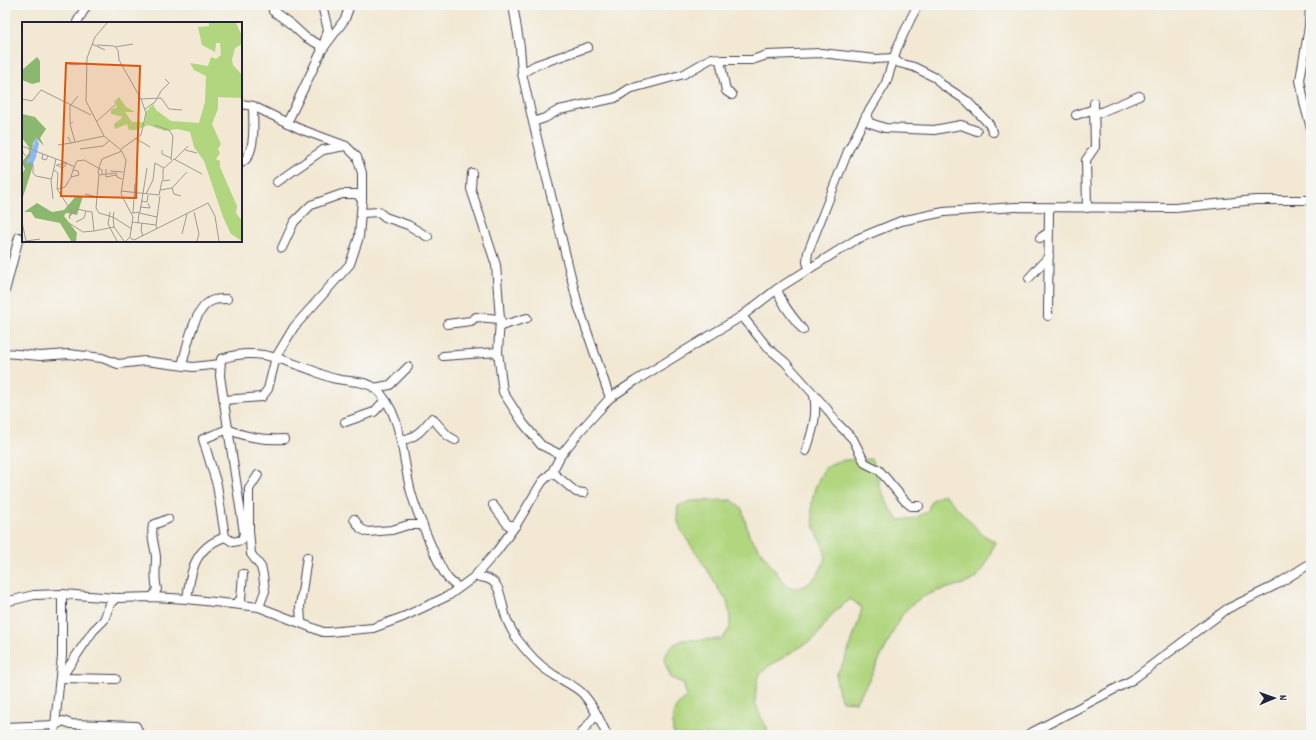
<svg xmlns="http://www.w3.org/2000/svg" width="1316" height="740" font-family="Dekko,sans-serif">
<rect width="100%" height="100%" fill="#f6f6f2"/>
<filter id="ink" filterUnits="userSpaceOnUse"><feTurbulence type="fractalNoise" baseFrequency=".025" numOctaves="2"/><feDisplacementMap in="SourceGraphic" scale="8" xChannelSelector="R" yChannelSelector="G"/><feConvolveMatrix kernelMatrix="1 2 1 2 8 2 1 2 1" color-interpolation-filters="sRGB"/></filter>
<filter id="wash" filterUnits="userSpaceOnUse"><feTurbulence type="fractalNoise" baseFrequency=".012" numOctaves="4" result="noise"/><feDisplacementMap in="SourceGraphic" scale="16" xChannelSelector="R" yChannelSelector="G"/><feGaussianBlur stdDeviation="0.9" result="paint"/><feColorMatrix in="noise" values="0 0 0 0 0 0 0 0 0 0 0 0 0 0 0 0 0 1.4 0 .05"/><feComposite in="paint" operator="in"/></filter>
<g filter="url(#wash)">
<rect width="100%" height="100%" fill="#f2e8d3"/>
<path fill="#b1d67f" stroke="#6a7c5d" d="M 871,459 L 877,471 L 879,485 L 890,509 L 899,520 L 915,518 L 927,512 L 932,500 L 944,494 L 982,534 L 995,542 C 990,553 986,569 977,577 C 969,584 961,584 952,587 C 935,591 918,597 906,610 C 897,620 893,633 887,645 C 877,664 868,683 856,702 L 842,701 C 839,693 835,683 837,673 C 839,669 843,664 845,659 C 851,643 858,626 862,608 L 851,599 L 840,607 L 831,616 L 815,638 L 769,666 L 759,676 L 756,689 L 755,702 L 760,715 L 767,728 L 768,735 L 677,735 L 673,732 C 672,712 673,709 687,696 L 683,683 L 671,678 L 664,660 L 670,647 L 682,640 L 722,639 L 730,628 L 730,615 L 727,601 L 719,590 L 712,577 L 682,532 L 677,519 L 678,506 L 690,501 L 732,500 L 742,509 L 749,535 L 787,587 C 791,587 798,589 802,587 C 813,583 824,568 825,556 C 825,549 820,540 817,533 C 810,517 810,499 817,483 C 820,476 824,467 831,464 C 842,458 859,460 871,459 Z"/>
</g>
<g filter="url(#ink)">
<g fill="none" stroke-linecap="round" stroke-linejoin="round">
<defs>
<g id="minor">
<polyline points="276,5 273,11 292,25 305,37 320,45 322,50 345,19 350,5"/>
<polyline points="513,5 520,47 522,73"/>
<polyline points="1310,5 1309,27 1300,80 1305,107 1311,128"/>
<polyline points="78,23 77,22 87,5"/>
<polyline points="588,47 536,65 522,73 533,122 578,305 610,398"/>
<polyline points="720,60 752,60 767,55 821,53 876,59 893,58 899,63 914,67 936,78 941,84 967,101 989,124 993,132"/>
<polyline points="1076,115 1094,109"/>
<polyline points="1094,115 1139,96"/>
<polyline points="866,116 870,123 885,128 934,130 961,125 977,131"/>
<polyline points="533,122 545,118 559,110 615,98 629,89 684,74 712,58 720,60 726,91 732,95"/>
<polyline points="287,123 322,50 328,30 322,5"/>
<path d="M 241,163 C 257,155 253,121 253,106"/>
<polyline points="472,173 471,189 496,265 500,319 498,352 503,392 523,423 541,445 561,455"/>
<polyline points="277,182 323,150 345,146"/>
<polyline points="1087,208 1086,160 1095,147 1094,103"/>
<polyline points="362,213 379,212 385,217 408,225 428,237"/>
<polyline points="1040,238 1049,232"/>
<polyline points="282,248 294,222 311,205 342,194 357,194 362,200"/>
<polyline points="809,269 807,262 808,252 848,151 866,116 886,83 897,48 911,18 918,5"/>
<polyline points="1029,278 1049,256"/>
<path d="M 777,289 C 782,305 793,317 803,330"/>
<polyline points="5,291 19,237"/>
<polyline points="742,316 767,347 785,362 827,409 836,422 853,439 865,463 879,470 905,501 911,506 919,506"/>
<polyline points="1048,316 1049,208"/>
<polyline points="447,324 471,321 476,317 500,319 504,325 527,318"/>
<polyline points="5,353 40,356 69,354 102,358 118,364 145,361 193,367 220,364"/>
<polyline points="443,356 498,352"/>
<path d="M 182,365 C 187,348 194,305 214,300 C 218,299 223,299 227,299"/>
<polyline points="374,388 390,385 408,367"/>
<polyline points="224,400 262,397 268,389 276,357 294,327 350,264 359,237 362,200 362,173 357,157 346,146 300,129 253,106 241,104"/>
<polyline points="345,422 374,412 385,400"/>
<path d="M 401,440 C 415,439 424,428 432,418 L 448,436 L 455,440"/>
<path d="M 806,451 C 812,433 818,415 814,395"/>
<polyline points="552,472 576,492 584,493"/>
<polyline points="258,475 249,489 249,530 251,554 261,567 263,575 265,591 259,607"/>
<polyline points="493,505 508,525 516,525"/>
<polyline points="354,519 361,529 368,532 392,530 408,525 423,525"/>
<path d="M 225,537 L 217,485 L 203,439 L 228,429 C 246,438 264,440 284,439"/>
<path d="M 474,577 C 502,576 499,594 505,614 C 507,623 512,631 517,639 C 526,651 538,665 551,673 C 561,680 574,685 582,693 C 593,704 600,721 607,735"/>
<path d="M 153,597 L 157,589 C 154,578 156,568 156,557 C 155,545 150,536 153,525 L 168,519"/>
<path d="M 187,599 C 191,570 194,548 225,537 L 233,542 L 242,540 L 244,533 L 220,376 L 221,359 C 257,347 280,359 314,371 C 321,374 329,378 337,379 C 348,382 365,380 375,388 C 403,412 402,459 411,492 C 417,514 427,536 436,557 C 442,569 447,582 459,587"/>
<polyline points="5,602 34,595 62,594 116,598 153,597 187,599 259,607 323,632 329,632 373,628 403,617 448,596 474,577 497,551 516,525 542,482 552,472 561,455 581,430 610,398 635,381 742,316 777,289 857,239 901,221 944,212 1015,207 1175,208 1255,200 1311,200"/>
<polyline points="235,604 241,599 243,574"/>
<polyline points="301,622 300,606 307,557"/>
<polyline points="60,678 116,679"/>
<polyline points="61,678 93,631 104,620 110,604 116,598"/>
<polyline points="5,727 56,725 63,721 71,724 136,726 140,735"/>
<polyline points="54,735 62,656 62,594"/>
<polyline points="580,735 596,715"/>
<polyline points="1027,735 1132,680 1227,609 1276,585 1311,563"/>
</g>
</defs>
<use href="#minor" stroke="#414052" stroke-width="10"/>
<use href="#minor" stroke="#fff" stroke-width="8"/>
</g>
</g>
<g transform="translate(22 22)">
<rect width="220" height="220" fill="#f2e8d3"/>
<path d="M 187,1 L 214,1 L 220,14 L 220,22 L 213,26 L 210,37 L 211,43 L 220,53 L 220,76 L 196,75 L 196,87 L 190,102 L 199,122 L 196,127 L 198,131 L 194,137 L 198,139 L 198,145 L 215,184 L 214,191 L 220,199 L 220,219 L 209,212 L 201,195 L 182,139 L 172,125 L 168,110 L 155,107 L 143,109 L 126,103 L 115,108 L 107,108 L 105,102 L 93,107 L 92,102 L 101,95 L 89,92 L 89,88 L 95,85 L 92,80 L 97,75 L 104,85 L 113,90 L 103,90 L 110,100 L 123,100 L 124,90 L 131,82 L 134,88 L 149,99 L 177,101 L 183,80 L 184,54 L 172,48 L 168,41 L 186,44 L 189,35 L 194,37 L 199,33 L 198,21 L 194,21 L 193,30 L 180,23 L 176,5 L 187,4 Z" fill="#b1d67f"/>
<path d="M 15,35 L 18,39 L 18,60 L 10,62 L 0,58 L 0,48 ZM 0,92 L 13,95 L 24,107 L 18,116 L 22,124 L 14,116 L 11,121 L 10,131 L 4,141 L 11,142 L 10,147 L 0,178 L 0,152 L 3,147 L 0,140 L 9,128 L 0,116 ZM 54,174 L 61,174 L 55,193 L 44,191 L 42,194 L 55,211 L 54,219 L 49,219 L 38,201 L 13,196 L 9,190 L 2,190 L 15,181 L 30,190 L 42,188 Z" fill="#8cb76e"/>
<path d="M 14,115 L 17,122 L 14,135 L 11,142 L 5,142 Z" fill="#8ab9f5"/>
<path fill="none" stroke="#9f9996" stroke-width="1" d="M 85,1 L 73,15 L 65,36 L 64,79 L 82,114 L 99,128 L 104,138 L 99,172 L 111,195 L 108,215 L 104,219M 70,22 L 83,28M 75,23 L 92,24 L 96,28 L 97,38 L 119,77 L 124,91 L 119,113 L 99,127M 93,25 L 111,22M 43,41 L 52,43 L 64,41M 0,77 L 10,79 L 19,68 L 69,93M 119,77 L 139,76 L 147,87 L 160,88M 123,87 L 133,80 L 139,69 L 147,61 L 143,57M 51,100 L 48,102 L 53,120M 74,100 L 93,83M 48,101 L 48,84 L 56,74M 132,103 L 147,108 L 151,114 L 149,138M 46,115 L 49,121 L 82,114M 113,116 L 128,125M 36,123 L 49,121M 0,124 L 45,141 L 41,146 L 34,143M 0,124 L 1,131 L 5,135M 7,126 L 8,133 L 4,140 L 11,142 L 11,151 L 14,154 L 29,157M 58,127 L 81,124 L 87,119M 140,128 L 140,132 L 149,136M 163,128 L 175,131M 100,129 L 80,137 L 76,149 L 77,153 L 94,151 L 95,155 L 100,157M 21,132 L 20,137 L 24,138 L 26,134M 153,137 L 166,124M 35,143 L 44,141 L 53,145M 84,147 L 84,155 L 94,153M 32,148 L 36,151 L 35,167M 51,148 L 56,149 L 57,153 L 49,155 L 51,148 L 55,139 L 62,138 L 80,148 L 80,152M 88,149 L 101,150M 77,153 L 74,186 L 77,191 L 91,195 L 92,190M 141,158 L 141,147 L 152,137 L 180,152M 150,166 L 165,150M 150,166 L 152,172 L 159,174M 138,168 L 150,166M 99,169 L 137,173 L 140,159 L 148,158M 63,172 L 75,175M 124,172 L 131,158 L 133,141 L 142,146M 31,177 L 29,159 L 34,137M 119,179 L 125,180 L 126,173M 118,185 L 128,186 L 126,181M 88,190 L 86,202 L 95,219M 172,190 L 177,212 L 175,219M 110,191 L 118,190 L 125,146M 111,191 L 113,162 L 115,161M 47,195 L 55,187 L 64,189M 48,197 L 47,194 L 50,190 L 35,167 L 43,165 L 49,155M 0,200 L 4,219M 54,200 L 62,196 L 64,189 L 70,190 L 72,209 L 92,205M 110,200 L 134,203 L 135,207M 47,201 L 61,210 L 72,209M 116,201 L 117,191 L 135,195M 120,201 L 119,208 L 121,214M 134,203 L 138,174M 160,212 L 165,192M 108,216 L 112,218 L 186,181 L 193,194 L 197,219M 4,219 L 18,217M 102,219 L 92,205 L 91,195 L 110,207"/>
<path fill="#de560e" fill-opacity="0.15" stroke="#de560e" stroke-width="2" d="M 44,41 L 118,44 L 114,176 L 39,174 Z"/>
<rect width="220" height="220" fill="none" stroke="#22223b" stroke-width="2"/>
</g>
<rect width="1316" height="740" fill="none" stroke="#f6f6f2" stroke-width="20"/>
<g transform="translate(1274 698) rotate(88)" stroke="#f6f6f2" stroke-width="3" paint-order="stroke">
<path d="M0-3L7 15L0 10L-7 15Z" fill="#22223b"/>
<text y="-6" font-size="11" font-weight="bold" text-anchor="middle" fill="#22223b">N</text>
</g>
</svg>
